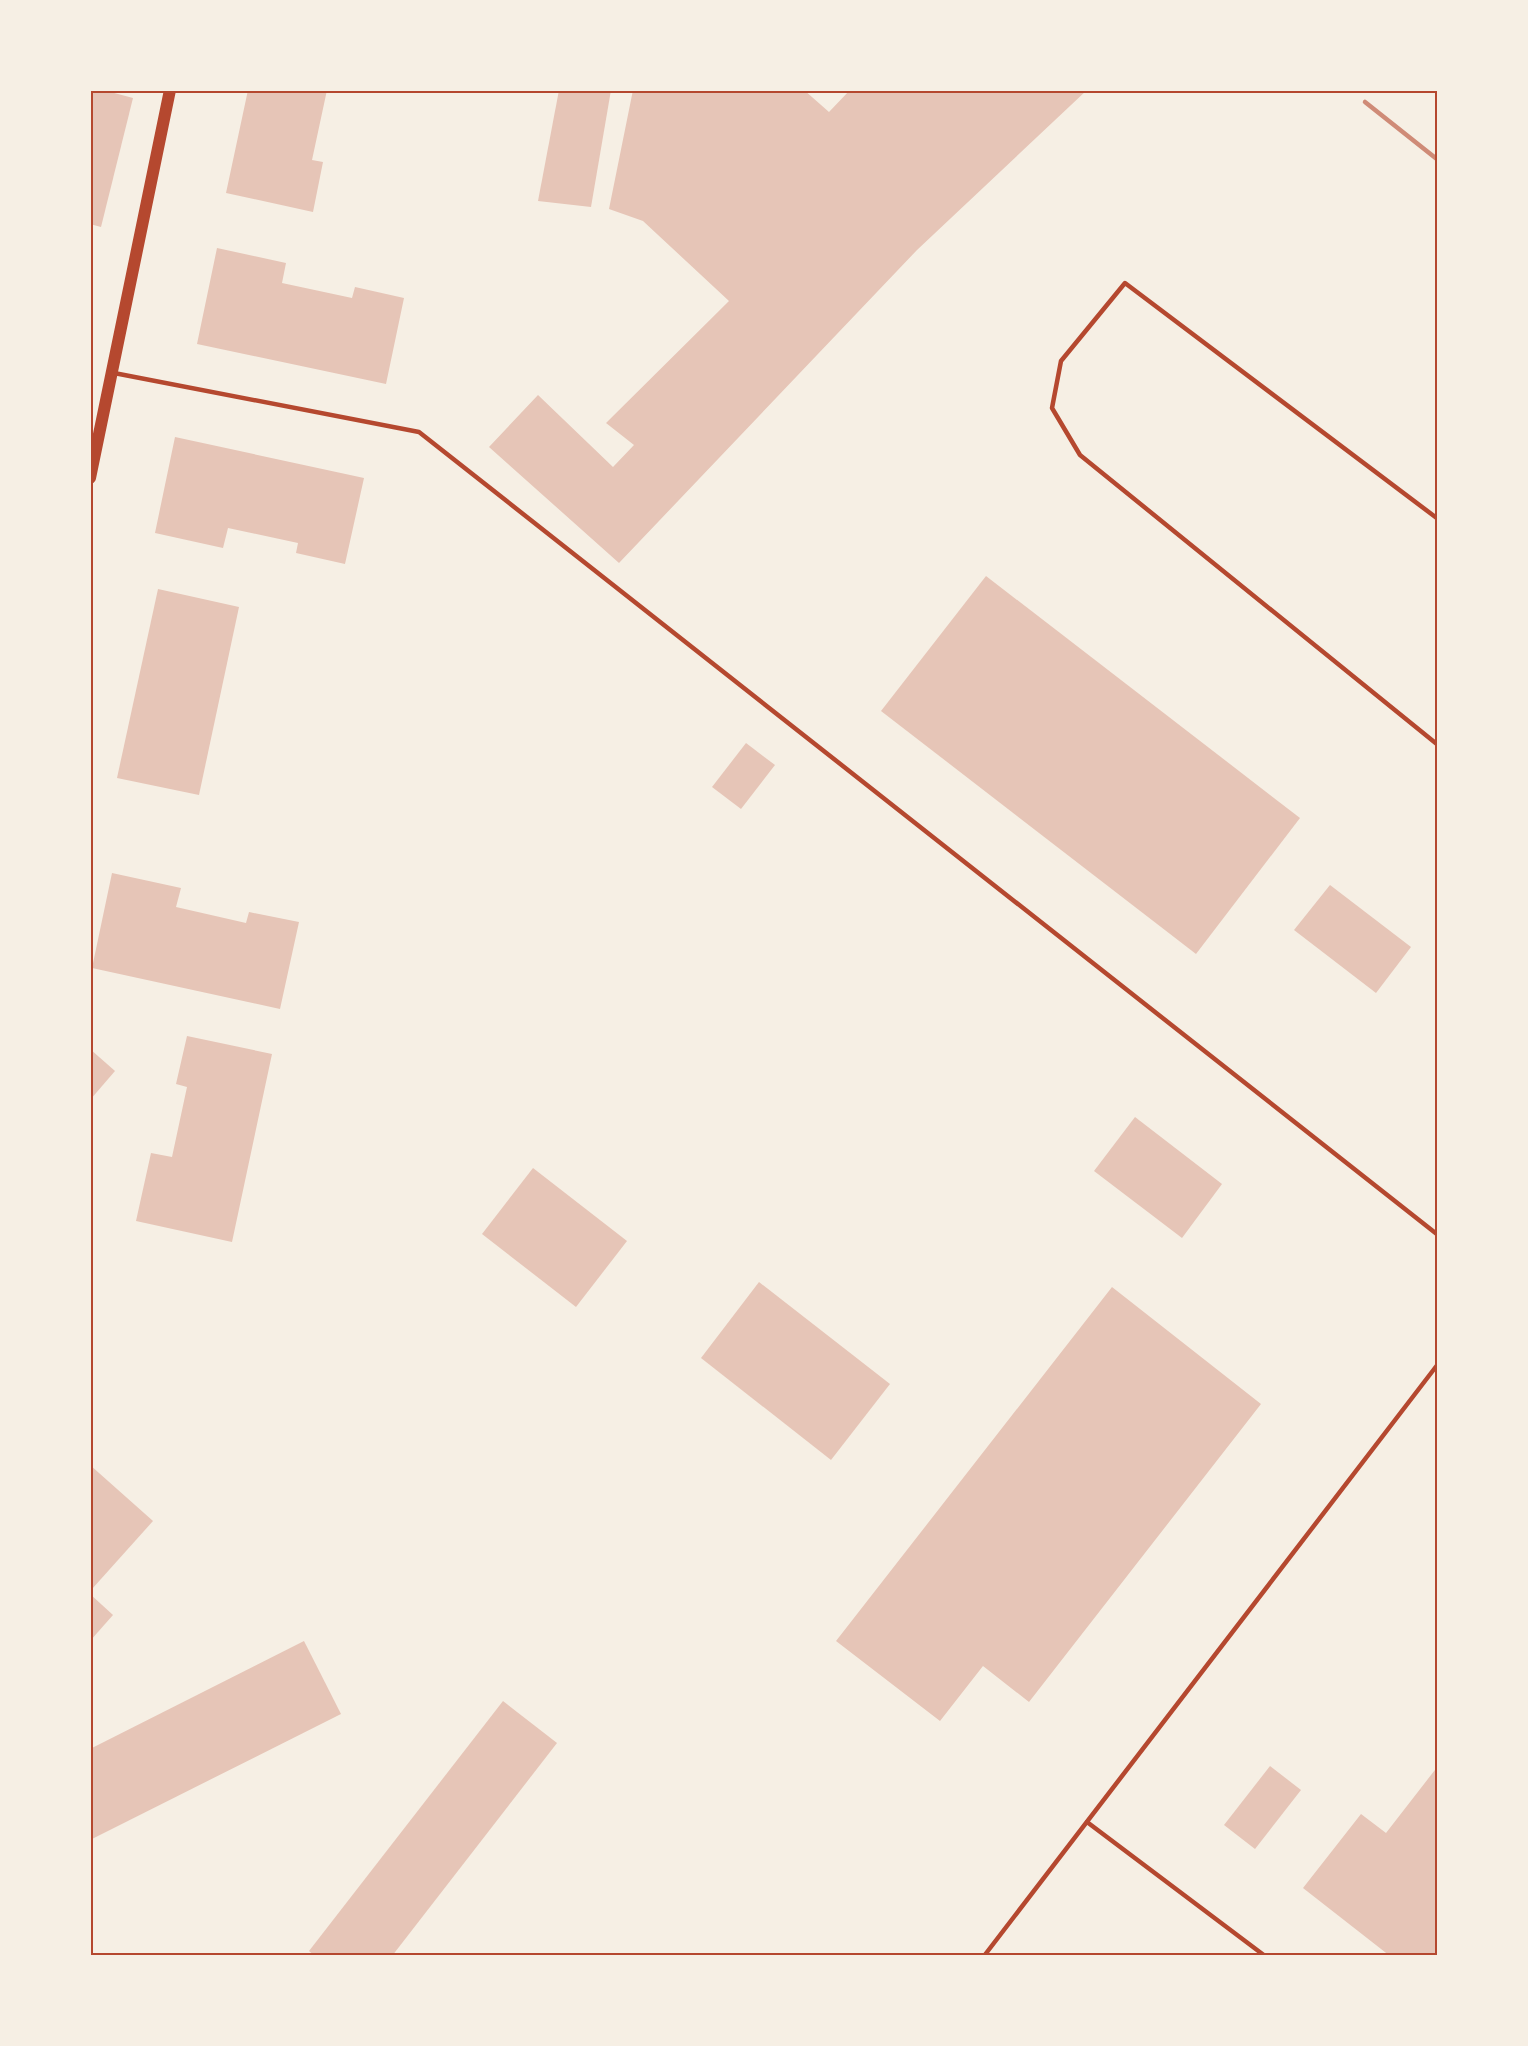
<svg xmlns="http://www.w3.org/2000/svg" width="1528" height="2046" font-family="Lora,serif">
<rect width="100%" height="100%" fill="#f6efe4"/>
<g fill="#e6c5b7">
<polygon points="90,90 103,90 133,98 101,227 90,224"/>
<polygon points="248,90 327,90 312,160 323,162 313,212 226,193"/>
<polygon points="559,90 611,90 591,207 538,201"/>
<polygon points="633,90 804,90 829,112 850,90 1087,90 917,250 619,563 489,447 538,395 613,467 634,445 606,423 729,301 643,221 609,209"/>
<polygon points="217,248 286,263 282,283 352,298 355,287 404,298 386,384 197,344"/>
<polygon points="175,437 364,478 345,564 296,553 298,543 228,528 223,548 155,533"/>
<polygon points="986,576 1300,818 1196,954 881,711"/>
<polygon points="158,589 239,607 199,795 117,778"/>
<polygon points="746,743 775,765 741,809 712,787"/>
<polygon points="112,873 181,888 176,907 246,923 249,912 299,922 280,1009 92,968"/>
<polygon points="1330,885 1411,947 1376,993 1294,930"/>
<polygon points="187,1036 272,1054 232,1242 136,1221 151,1153 172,1157 187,1087 176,1084"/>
<polygon points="90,1049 115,1071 90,1100"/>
<polygon points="1135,1117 1222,1184 1182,1238 1094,1171"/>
<polygon points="533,1168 627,1241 576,1307 482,1234"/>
<polygon points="759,1282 890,1384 831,1460 701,1358"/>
<polygon points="1112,1287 1261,1404 1029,1702 983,1666 940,1721 836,1641"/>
<polygon points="90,1465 153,1521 92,1589 90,1587"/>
<polygon points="90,1594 113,1615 90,1641"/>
<polygon points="304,1641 341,1714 90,1840 90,1749"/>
<polygon points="503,1701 557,1743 392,1956 315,1956 309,1951"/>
<polygon points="1270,1766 1301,1790 1255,1849 1224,1825"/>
<polygon points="1438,1766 1438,1956 1390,1956 1303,1888 1361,1814 1386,1833"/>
</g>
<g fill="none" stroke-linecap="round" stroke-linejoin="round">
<g stroke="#b5482f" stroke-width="4.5">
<polyline points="114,373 419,432 1438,1235"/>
<polyline points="1438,519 1125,283 1061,361 1052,408 1080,455 1438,745"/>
<polyline points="1087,1822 1265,1956"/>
<polyline points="984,1956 1438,1364"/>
</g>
<polyline stroke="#b5482f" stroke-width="12" points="90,478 170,90"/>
<polyline stroke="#cf8b77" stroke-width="4.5" points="1365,102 1438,160"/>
</g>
<rect width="1528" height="2046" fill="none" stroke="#f6efe4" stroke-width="183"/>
<rect x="92" y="92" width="1344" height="1862" fill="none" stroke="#b5482f" stroke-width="2"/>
</svg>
